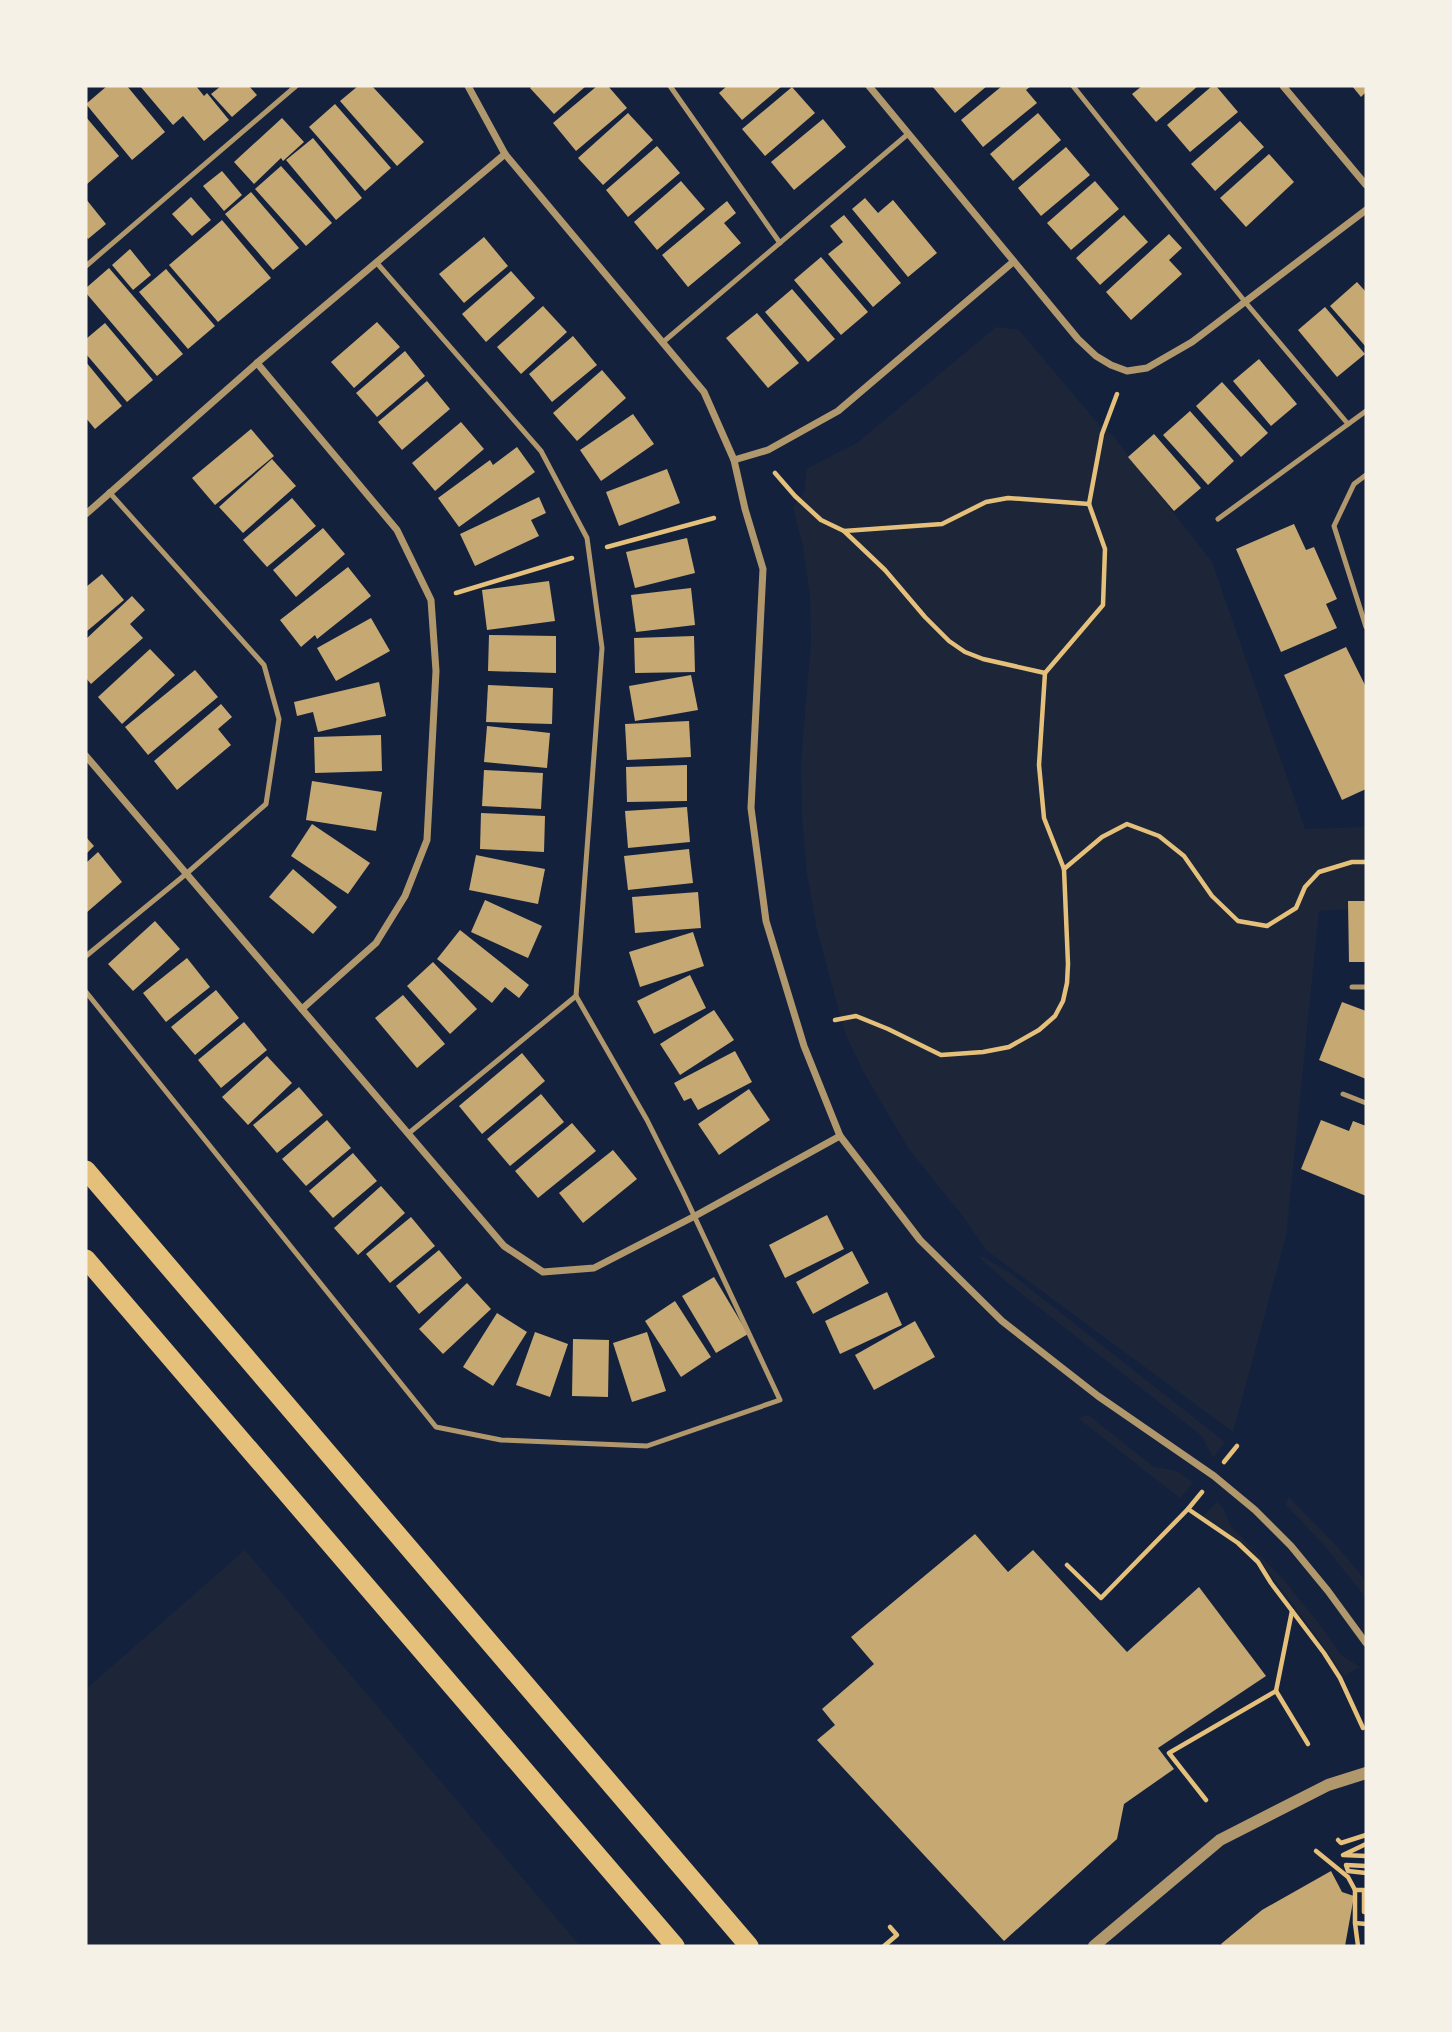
<svg xmlns="http://www.w3.org/2000/svg" width="1452" height="2032" font-family="Arial,sans-serif">
<rect width="100%" height="100%" fill="#14213d"/>
<g fill="#1d2539">
<polygon points="996,327 1019,330 1094,419 1114,437 1212,562 1305,829 1366,827 1366,908 1319,911 1286,1236 1233,1432 986,1250 965,1219 908,1148 863,1071 845,1033 817,930 807,874 802,815 801,762 811,643 810,595 803,546 793,508 805,490 806,469 857,443"/>
<polygon points="981,1256 1010,1273 1225,1442 1213,1458 1202,1436 1009,1284 980,1258"/>
<polygon points="1088,1415 1154,1467 1177,1471 1193,1483 1180,1498 1078,1418"/>
<polygon points="1289,1497 1341,1551 1361,1575 1366,1583 1366,1598 1324,1545 1285,1504"/>
<polygon points="1217,1502 1223,1508 1232,1528 1284,1580 1320,1625 1341,1655 1360,1667 1344,1676 1320,1641 1251,1549 1203,1516"/>
<polygon points="245,1550 580,1946 86,1946 86,1689"/>
</g>
<g fill="#c6a872">
<polygon points="107,86 127,86 165,132 132,160 86,104"/>
<polygon points="140,86 196,86 204,96 207,93 229,120 204,141 183,116 173,125"/>
<polygon points="221,86 249,86 257,95 232,117 211,94"/>
<polygon points="358,86 372,86 424,142 397,166 340,101"/>
<polygon points="532,86 586,86 554,114 530,88"/>
<polygon points="597,86 608,86 627,108 576,151 553,123"/>
<polygon points="727,86 782,86 742,120 719,93"/>
<polygon points="932,86 987,86 955,113"/>
<polygon points="1002,86 1031,86 1026,90 1037,103 983,147 961,120"/>
<polygon points="1142,86 1198,86 1156,122 1132,94"/>
<polygon points="1212,86 1216,86 1238,112 1190,152 1167,125"/>
<polygon points="1352,86 1366,86 1366,92 1361,97"/>
<polygon points="792,87 815,113 765,156 742,129"/>
<polygon points="335,104 391,168 365,191 309,127"/>
<polygon points="628,113 653,140 603,185 578,158"/>
<polygon points="1038,113 1061,140 1013,181 990,154"/>
<polygon points="86,117 119,156 86,185"/>
<polygon points="282,118 304,142 283,161 281,158 254,184 234,162"/>
<polygon points="823,119 846,147 794,190 771,162"/>
<polygon points="1240,121 1264,147 1215,191 1191,164"/>
<polygon points="313,138 362,198 336,220 286,160"/>
<polygon points="657,146 680,173 628,217 606,190"/>
<polygon points="1066,147 1090,175 1041,216 1018,188"/>
<polygon points="1269,154 1294,182 1246,227 1220,198"/>
<polygon points="281,166 332,223 306,246 255,189"/>
<polygon points="222,171 242,195 224,211 203,186"/>
<polygon points="681,181 705,209 657,250 634,222"/>
<polygon points="1095,181 1119,209 1071,250 1047,223"/>
<polygon points="251,192 299,248 273,270 225,214"/>
<polygon points="191,197 211,220 192,236 172,214"/>
<polygon points="865,198 878,213 893,200 937,253 908,277 852,209"/>
<polygon points="86,199 106,224 88,239 86,236"/>
<polygon points="727,201 736,213 724,223 741,243 688,287 662,255"/>
<polygon points="844,215 901,283 873,307 828,254 843,242 830,226"/>
<polygon points="1124,215 1148,242 1100,285 1076,258"/>
<polygon points="222,220 271,278 218,322 169,265"/>
<polygon points="1169,234 1182,248 1169,260 1182,274 1131,320 1106,292"/>
<polygon points="484,237 508,266 464,303 439,274"/>
<polygon points="130,249 151,275 133,290 112,265"/>
<polygon points="821,257 868,312 841,335 794,280"/>
<polygon points="109,268 183,354 157,376 86,293 86,288"/>
<polygon points="166,269 215,326 188,349 139,292"/>
<polygon points="511,271 535,298 486,342 462,314"/>
<polygon points="1357,282 1366,292 1366,347 1330,306"/>
<polygon points="792,289 835,339 808,362 765,312"/>
<polygon points="543,306 567,332 521,374 497,347"/>
<polygon points="1325,307 1365,354 1337,377 1298,330"/>
<polygon points="757,313 799,363 768,388 726,338"/>
<polygon points="377,322 400,347 354,388 331,362"/>
<polygon points="105,323 153,380 127,402 86,354 86,339"/>
<polygon points="573,336 597,365 552,402 529,374"/>
<polygon points="405,351 425,376 377,417 356,393"/>
<polygon points="1259,359 1297,404 1271,426 1233,381"/>
<polygon points="86,362 122,406 95,429 86,418"/>
<polygon points="602,370 626,398 577,441 553,413"/>
<polygon points="427,381 450,409 402,450 378,422"/>
<polygon points="1222,382 1268,433 1241,457 1196,406"/>
<polygon points="1190,411 1234,461 1208,485 1163,435"/>
<polygon points="633,414 654,444 601,481 580,450"/>
<polygon points="461,422 484,449 435,491 412,463"/>
<polygon points="251,429 274,456 215,505 192,478"/>
<polygon points="1154,434 1201,488 1174,511 1128,457"/>
<polygon points="517,447 535,472 459,527 438,498 490,460 493,465"/>
<polygon points="272,459 296,486 243,533 219,507"/>
<polygon points="667,469 680,503 619,526 606,492"/>
<polygon points="539,497 546,513 531,520 539,536 475,566 460,534"/>
<polygon points="292,498 316,526 267,567 243,540"/>
<polygon points="1294,524 1306,550 1314,547 1337,599 1326,604 1337,628 1281,652 1236,549"/>
<polygon points="323,528 345,554 296,597 273,570"/>
<polygon points="687,538 695,573 635,588 626,552"/>
<polygon points="348,567 371,596 317,639 315,635 301,647 280,620"/>
<polygon points="102,574 124,600 86,632 86,587"/>
<polygon points="549,581 555,621 487,630 482,590"/>
<polygon points="691,588 695,625 636,632 631,595"/>
<polygon points="132,596 145,610 130,624 143,638 91,684 86,678 86,639"/>
<polygon points="371,618 390,651 336,681 317,648"/>
<polygon points="489,635 556,636 556,673 488,671"/>
<polygon points="694,636 695,672 635,673 634,638"/>
<polygon points="1346,647 1366,687 1366,789 1342,800 1284,675"/>
<polygon points="150,649 175,675 122,724 98,697"/>
<polygon points="195,670 218,697 148,755 125,727"/>
<polygon points="691,675 698,710 635,721 629,686"/>
<polygon points="379,682 386,716 318,732 313,712 297,716 294,702"/>
<polygon points="488,685 553,688 552,724 486,722"/>
<polygon points="221,704 232,717 218,729 231,745 177,790 154,761"/>
<polygon points="689,721 691,757 627,760 625,724"/>
<polygon points="487,726 550,733 547,768 484,762"/>
<polygon points="381,735 382,771 315,773 314,737"/>
<polygon points="687,765 687,801 627,802 626,767"/>
<polygon points="484,770 543,773 541,809 482,806"/>
<polygon points="312,781 382,792 376,831 306,820"/>
<polygon points="687,807 690,842 628,848 625,811"/>
<polygon points="481,813 545,816 544,852 480,849"/>
<polygon points="312,824 370,863 348,894 291,856"/>
<polygon points="86,837 94,846 86,854"/>
<polygon points="689,849 693,883 628,890 624,856"/>
<polygon points="98,852 122,882 86,913 86,863"/>
<polygon points="476,855 545,869 538,904 469,890"/>
<polygon points="293,869 337,907 313,934 269,897"/>
<polygon points="698,892 701,928 635,933 632,897"/>
<polygon points="485,900 542,926 528,958 471,932"/>
<polygon points="1348,901 1366,901 1366,962 1349,962"/>
<polygon points="155,921 180,949 133,991 108,964"/>
<polygon points="460,930 529,985 519,998 505,987 492,1003 437,959"/>
<polygon points="693,932 704,966 640,987 629,952"/>
<polygon points="187,958 210,987 166,1022 143,993"/>
<polygon points="433,962 477,1009 450,1034 407,986"/>
<polygon points="690,975 706,1008 654,1034 637,1001"/>
<polygon points="216,990 239,1018 195,1055 171,1027"/>
<polygon points="403,995 445,1044 417,1068 375,1018"/>
<polygon points="1342,1002 1366,1011 1366,1079 1319,1060"/>
<polygon points="714,1010 734,1040 680,1075 660,1044"/>
<polygon points="244,1022 267,1050 221,1088 198,1060"/>
<polygon points="735,1051 752,1082 698,1110 691,1098 684,1101 674,1083"/>
<polygon points="522,1053 545,1081 482,1134 459,1106"/>
<polygon points="267,1056 292,1083 248,1125 222,1097"/>
<polygon points="299,1087 323,1115 277,1153 253,1125"/>
<polygon points="749,1089 770,1120 719,1155 698,1124"/>
<polygon points="541,1094 564,1122 510,1166 487,1139"/>
<polygon points="327,1120 351,1148 306,1186 282,1159"/>
<polygon points="1321,1120 1349,1131 1353,1121 1366,1126 1366,1196 1301,1169"/>
<polygon points="572,1123 596,1151 538,1198 515,1171"/>
<polygon points="613,1150 637,1179 583,1223 559,1193"/>
<polygon points="353,1153 377,1181 333,1218 309,1191"/>
<polygon points="381,1186 405,1213 358,1255 334,1228"/>
<polygon points="827,1215 844,1249 785,1278 769,1245"/>
<polygon points="411,1217 435,1246 390,1283 366,1254"/>
<polygon points="439,1250 462,1278 419,1314 396,1286"/>
<polygon points="852,1251 869,1283 813,1314 796,1282"/>
<polygon points="714,1277 748,1334 716,1353 682,1296"/>
<polygon points="467,1283 491,1309 443,1354 419,1329"/>
<polygon points="887,1292 902,1325 840,1354 825,1321"/>
<polygon points="675,1301 711,1357 681,1377 645,1321"/>
<polygon points="497,1313 527,1332 493,1386 463,1367"/>
<polygon points="915,1321 935,1357 874,1390 855,1355"/>
<polygon points="535,1332 568,1344 550,1397 516,1385"/>
<polygon points="647,1332 666,1391 632,1402 613,1343"/>
<polygon points="573,1339 609,1340 608,1397 572,1396"/>
<polygon points="975,1534 1008,1572 1033,1550 1127,1652 1199,1587 1266,1676 1158,1748 1174,1769 1124,1804 1117,1839 1004,1941 817,1740 835,1725 822,1709 874,1664 851,1637"/>
<polygon points="1331,1871 1342,1892 1354,1896 1345,1946 1223,1946 1221,1944 1262,1910"/>
</g>
<g fill="none" stroke-linecap="round" stroke-linejoin="round">
<g stroke="#e5c07b" stroke-width="4.5">
<polyline points="775,473 795,496 821,520 844,531 885,570 925,617 949,641 965,652 983,659 1045,673"/>
<polyline points="844,531 942,524 986,502 1008,498 1089,504"/>
<polyline points="607,547 714,518"/>
<polyline points="456,593 572,558"/>
<polyline points="1064,869 1102,837 1127,824 1159,836 1184,856 1212,896 1238,921 1267,926 1296,908 1305,887 1319,872 1352,862 1366,862"/>
<polyline points="835,1020 856,1016 888,1029 941,1055 983,1052 1009,1047 1039,1030 1055,1016 1063,1001 1067,983 1068,964 1064,869 1044,818 1039,765 1045,673 1103,605 1105,549 1089,504 1102,434 1117,394"/>
<polyline points="1224,1462 1237,1446"/>
<polyline points="1188,1509 1238,1543 1258,1562 1271,1583 1324,1653 1340,1678 1363,1728"/>
<polyline points="1067,1565 1101,1598 1188,1509 1202,1492"/>
<polyline points="1276,1691 1308,1744"/>
<polyline points="1206,1800 1169,1753 1276,1691 1292,1611"/>
<polyline points="1338,1840 1341,1843 1366,1835"/>
<polyline points="1366,1844 1343,1855 1366,1856"/>
<polyline points="1316,1851 1348,1877 1355,1890"/>
<polyline points="1366,1866 1346,1865 1348,1871 1366,1873"/>
<polyline points="1366,1912 1364,1912 1364,1890 1355,1890 1355,1923 1366,1924"/>
<polyline points="1355,1923 1358,1946"/>
<polyline points="884,1946 897,1935 890,1927"/>
</g>
<g stroke="#b1986c" stroke-width="5">
<polyline points="670,86 780,243"/>
<polyline points="1073,86 1246,303 1348,424"/>
<polyline points="376,262 541,451 587,538 602,648 576,996 409,1133"/>
<polyline points="86,266 296,86"/>
<polyline points="662,343 908,134"/>
<polyline points="1366,475 1354,484 1334,526 1366,627"/>
<polyline points="1218,519 1366,411"/>
<polyline points="86,956 186,874 266,804 279,719 264,665 109,492"/>
<polyline points="1352,987 1366,987"/>
<polyline points="86,992 436,1427 501,1440 647,1446 780,1400 683,1192 647,1120 576,996"/>
<polyline points="1343,1094 1366,1103"/>
</g>
<g stroke="#b1986c" stroke-width="7">
<polyline points="468,86 505,154 704,392 734,460 745,509 763,569 751,808 766,921 804,1046 840,1136 920,1240 1002,1321 1098,1396 1214,1476 1255,1510 1291,1546 1328,1591 1366,1643"/>
<polyline points="869,86 1078,339 1096,356 1111,365 1127,371 1147,368 1192,342 1366,210"/>
<polyline points="1283,86 1366,185"/>
<polyline points="257,363 397,530 431,600 436,671 427,840 405,896 376,943 302,1009"/>
<polyline points="734,460 768,450 838,411 1013,262"/>
<polyline points="86,514 257,363 505,154"/>
<polyline points="86,756 504,1246 543,1272 594,1268 695,1216 840,1136"/>
</g>
<polyline stroke="#b1986c" stroke-width="12" points="1094,1946 1220,1840 1328,1785 1366,1773"/>
<g stroke="#e5c07b" stroke-width="19">
<polyline points="86,1170 749,1946"/>
<polyline points="86,1259 675,1946"/>
</g>
</g>
<rect width="1452" height="2032" fill="none" stroke="#f6f1e7" stroke-width="175"/>
</svg>
